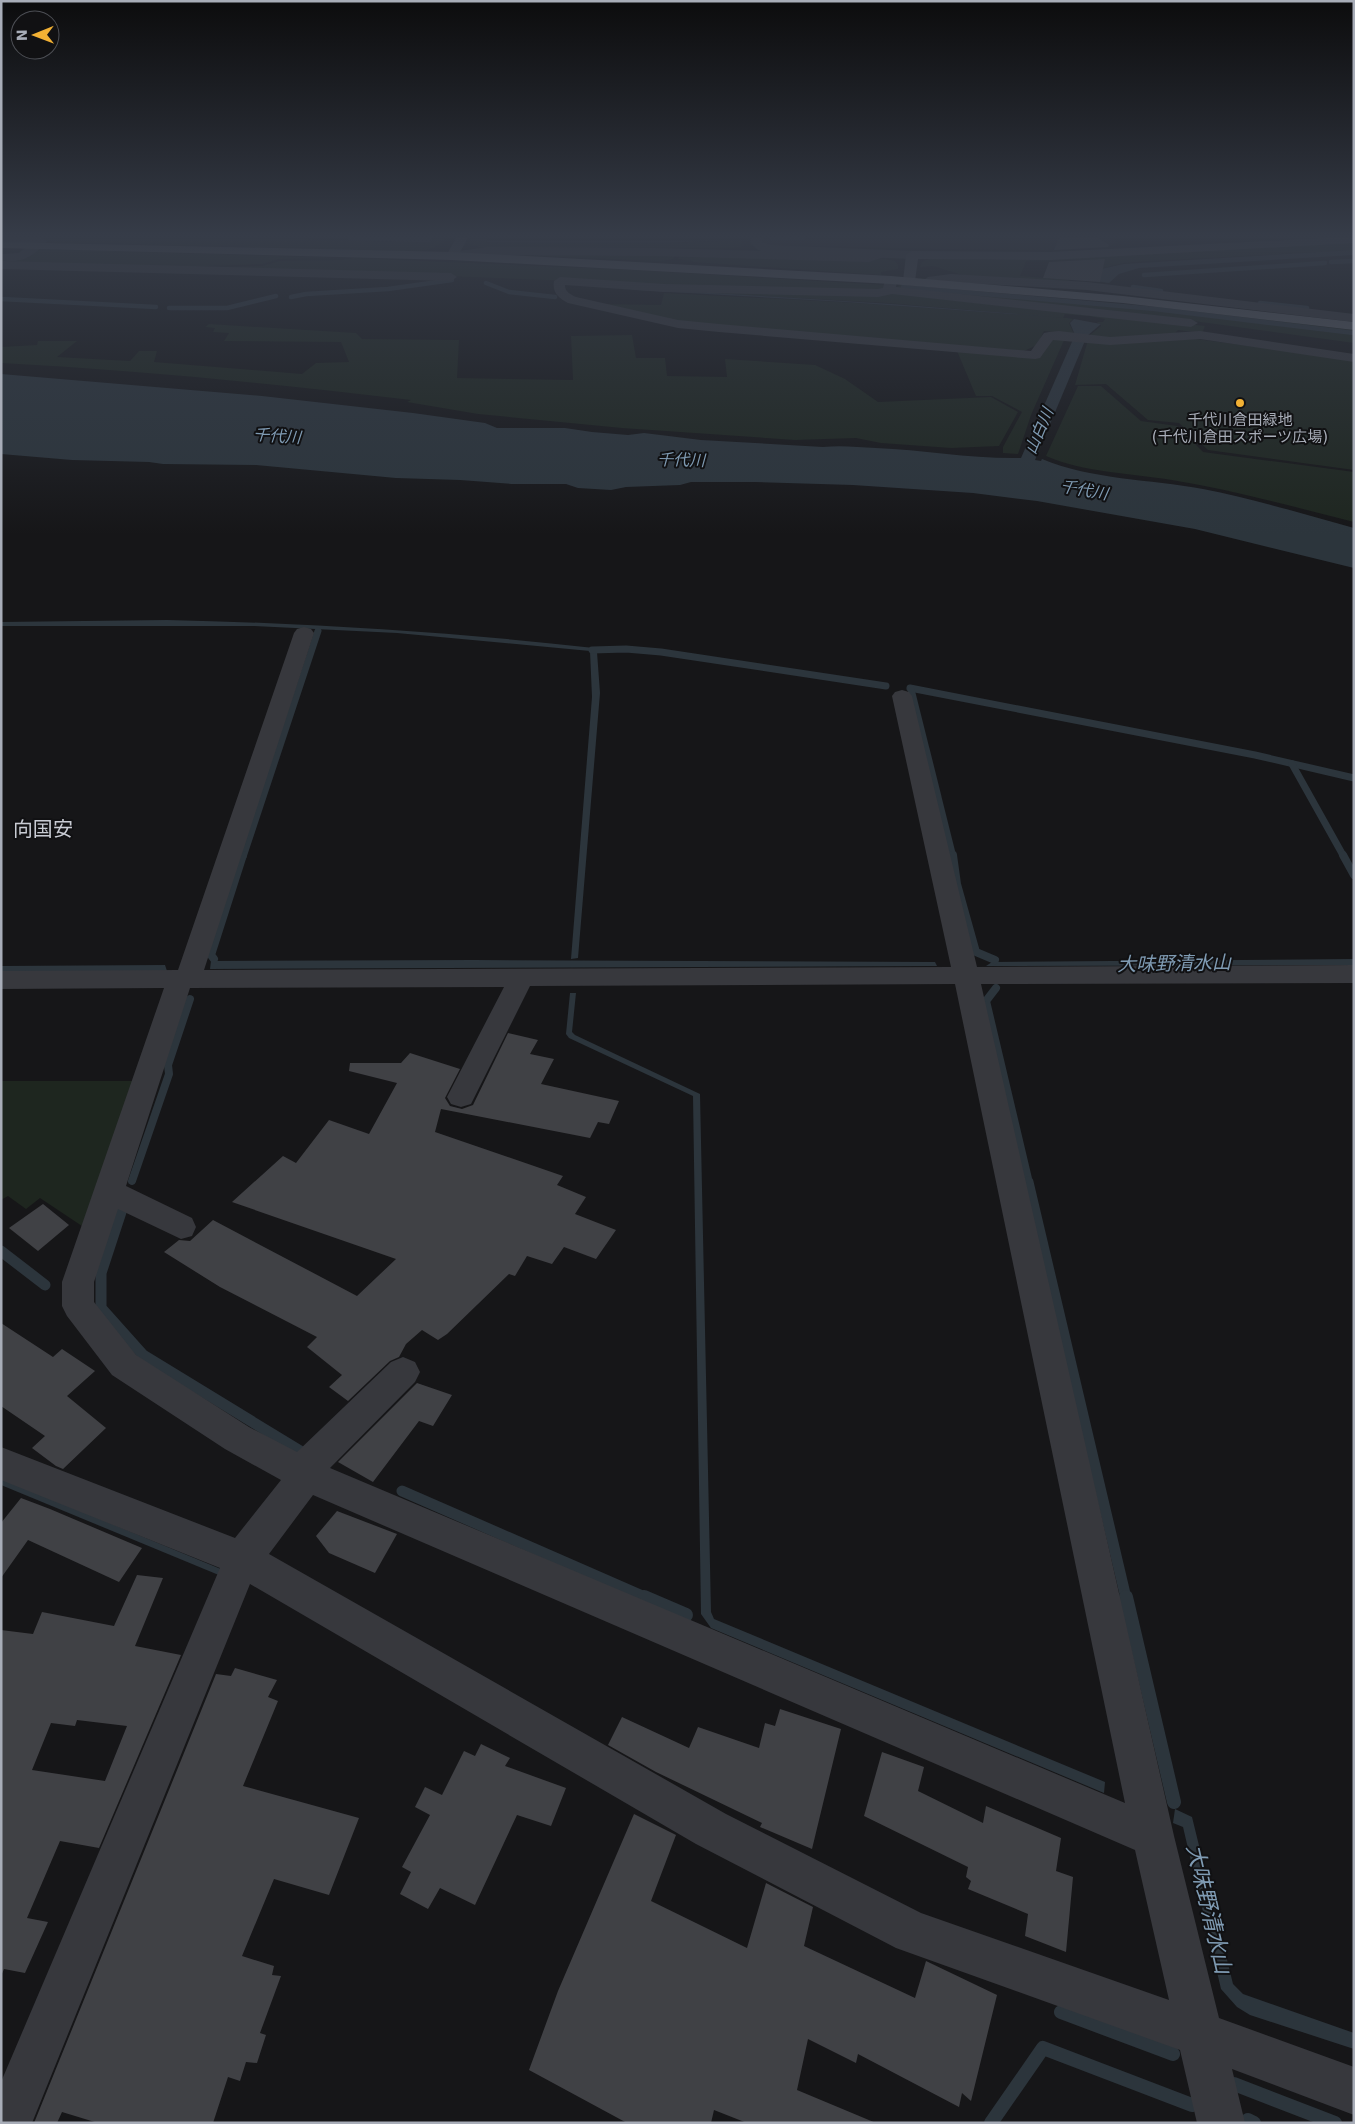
<svg xmlns="http://www.w3.org/2000/svg" width="1355" height="2124" font-family="'DejaVu Sans','Noto Sans JP',sans-serif">
<rect width="100%" height="100%" fill="#161618"/>
<polygon fill="#222225" points="762,238 1112,238 1116,243 1109,246 1045,250 943,249 765,245"/>
<g fill="#1e261f">
<path d="M 1,238 L 271,238 L 424,243 L 432,241 L 434,238 L 445,238 C 438,252 418,250 404,251 L 48,242 L 50,240 Z"/>
<polygon points="470,238 487,238 486,243 686,243 742,240 741,247 721,248 482,248 469,244"/>
<polygon points="1354,242 1354,250 1149,261 1123,263 1100,269 1078,260 1026,261 1020,276 1070,280 1066,282 972,278 933,266 920,267 922,262 931,258 993,260"/>
<polygon points="43,249 338,258 278,259 263,264 180,267 1,264 1,258 28,258 39,250"/>
<polygon points="487,254 675,255 673,259 661,261"/>
<polygon points="680,255 885,259 895,261 898,265 898,269 881,272 881,275 693,262 693,261 678,259"/>
<polygon points="353,258 633,270 886,285 882,291 721,287 219,267 262,266 280,261 340,260"/>
<polygon points="900,285 1173,309 1354,330 1354,343 1179,319 896,288"/>
<polygon points="638,289 891,293 1089,313 1087,316 1065,314 1063,318 888,303"/>
<polygon points="664,293 856,303 1067,318 1073,319 1069,323 1074,334 1044,331 1037,345 1024,351 677,322 597,304 661,305"/>
<polygon points="1090,313 1205,326 1202,333 1178,330 1173,335 1122,338 1089,336 1101,326 1101,324 1097,323 1098,322 1103,322 1105,319 1089,316"/>
<path d="M 209,324 L 356,333 L 362,339 L 459,340 L 457,378 L 573,380 L 571,336 L 632,335 L 636,358 L 665,358 L 667,376 L 727,377 L 725,359 L 815,365 L 845,379 L 878,402 L 991,397 L 1018,412 L 999,446 L 951,448 L 881,443 L 856,438 L 795,440 L 622,428 L 478,414 L 407,402 L 411,400 C 275,384 138,370 1,363 L 1,347 L 37,345 L 38,341 L 77,341 L 57,357 L 130,361 L 139,351 L 157,351 L 154,362 L 302,374 L 316,363 L 349,362 L 341,342 L 224,341 L 229,333 L 213,332 L 215,328 L 205,327 Z"/>
<polygon points="1055,338 1065,338 1031,415 1018,454 1003,453 1003,447 1022,412 992,396 976,396 957,351 1038,357 1048,341"/>
<polygon points="1196,339 1354,360 1354,470 1208,450 1179,423 1148,420 1106,384 1075,385 1088,340"/>
<path d="M 1078,386 L 1101,386 L 1141,421 L 1177,426 L 1203,452 L 1354,472 L 1354,522 C 1294,507 1233,490 1172,480 C 1130,473 1086,473 1046,456 Z"/>
<polygon points="1,1081 133,1081 82,1226 40,1198 26,1209 8,1196 1,1200"/>
</g>
<g fill="#2c353c">
<polygon points="737,240 652,243 487,242 487,241"/>
<polygon points="1354,250 1354,255 1139,268 1119,274 1109,283 1089,280 1086,281 1101,269 1124,264"/>
<polygon points="616,287 892,304 1067,318 845,302 636,290"/>
<path d="M 1074,319 L 1101,324 L 1087,336 L 1035,460 L 1041,461 L 1042,459 C 1093,480 1149,479 1203,489 C 1254,499 1304,514 1354,528 L 1354,568 L 1195,529 L 1037,501 L 973,493 L 853,485 L 755,482 L 691,482 L 680,485 L 626,487 L 611,490 L 578,488 L 566,484 L 512,484 L 460,480 L 396,478 L 256,465 L 163,464 L 149,462 L 72,460 L 1,454 L 1,374 L 262,396 L 413,413 L 485,423 L 497,428 L 565,428 L 592,432 L 628,435 L 644,433 L 701,440 L 823,447 C 840,445 858,447 876,448 C 924,450 972,459 1021,458 L 1075,335 L 1070,323 Z"/>
<path d="M 167,620 C 310,623 452,632 594,648 L 597,652 L 600,693 L 578,958 L 571,959 L 592,697 L 590,651 L 397,633 L 254,626 L 1,626 L 1,622 Z"/>
<polygon points="1354,959 1354,965 986,966 992,962"/>
<polygon points="474,960 935,962 937,966 210,969 211,961"/>
<polygon points="165,965 167,971 1,972 1,966"/>
<polygon points="570,993 576,993 572,1032 575,1035 700,1094 711,1612 714,1619 1105,1782 1104,1793 711,1628 701,1614 693,1096 569,1038 566,1034"/>
<polygon points="1,1478 228,1572 226,1578 1,1485"/>
<polygon points="1175,1809 1192,1817 1233,1984 1243,1994 1354,2033 1354,2049 1250,2015 1237,2007 1221,1989 1183,1827 1173,1823"/>
</g>
<g fill="none" stroke-linecap="round" stroke-linejoin="round">
<g stroke="#2c353c" stroke-width="4.5">
<polyline points="350,238 429,240 430,238"/>
<polyline points="772,238 803,238"/>
<polyline points="1331,262 1354,261"/>
<polyline points="1144,275 1325,263"/>
<polyline points="486,283 509,292 555,297"/>
<polyline points="903,287 1155,309 1354,333"/>
<polyline points="1133,287 1161,291"/>
<polyline points="291,297 306,294 388,289 452,280"/>
<polyline points="1,299 156,307"/>
<polyline points="1260,303 1307,308"/>
<polyline points="169,308 227,308 276,296"/>
</g>
<g stroke="#2c353c" stroke-width="7">
<polyline points="592,650 626,649 661,652 886,686"/>
<polyline points="910,688 1255,755 1354,778"/>
<polyline points="911,689 953,857"/>
<polyline points="1292,764 1344,857"/>
<polyline points="243,857 318,631"/>
</g>
<g stroke="#2c353c" stroke-width="8">
<polyline points="953,855 957,884 976,952 995,960"/>
<polyline points="1343,855 1354,875"/>
<polyline points="214,959 211,955 243,855"/>
<polyline points="996,988 986,1001 1029,1183"/>
<polyline points="132,1181 169,1074 168,1065 190,999"/>
</g>
<g stroke="#2c353c" stroke-width="11">
<polyline points="1028,1182 1126,1598"/>
<polyline points="121,1212 101,1273 101,1308 143,1355 305,1454"/>
<polyline points="1,1251 45,1285"/>
<polyline points="402,1491 647,1598"/>
</g>
<g stroke="#2c353c" stroke-width="14">
<polyline points="644,1597 686,1615"/>
<polyline points="1126,1597 1174,1802"/>
<polyline points="1061,2012 1173,2054"/>
<polyline points="1234,2084 1335,2123"/>
<polyline points="1248,2120 1254,2123"/>
<polyline points="991,2123 1043,2048 1192,2105"/>
</g>
</g>
<g fill="#404145" fill-rule="evenodd">
<polygon points="1059,238 1098,238 1109,245 1108,247 1054,250"/>
<polygon points="1105,259 1100,282 1043,278 1049,262"/>
<polygon points="508,1033 538,1040 530,1054 554,1059 541,1084 619,1101 609,1124 598,1122 590,1138 441,1109 435,1132 563,1176 557,1185 586,1197 575,1214 616,1230 596,1259 564,1247 552,1264 527,1256 515,1276 509,1274 447,1334 438,1340 422,1330 406,1344 399,1357 390,1361 348,1401 329,1387 342,1375 307,1347 317,1337 220,1287 164,1252 179,1240 190,1241 213,1220 357,1296 396,1259 232,1202 283,1156 296,1163 329,1120 369,1134 397,1083 349,1071 350,1063 401,1063 410,1053 460,1069 445,1098 450,1106 462,1109 473,1105"/>
<polygon points="43,1204 69,1225 38,1251 9,1228"/>
<polygon points="1,1323 53,1357 62,1349 95,1371 67,1396 106,1428 63,1469 56,1466 32,1448 45,1436 1,1406"/>
<polygon points="417,1383 452,1395 433,1426 419,1421 373,1482 338,1462"/>
<polygon points="21,1498 50,1509 142,1548 119,1582 28,1540 1,1578 1,1523"/>
<polygon points="337,1511 397,1534 375,1573 329,1553 316,1536"/>
<path d="M 137,1575 L 163,1578 L 135,1646 L 181,1655 L 99,1848 L 60,1841 L 27,1918 L 48,1922 L 25,1973 L 4,1969 L 1,1976 L 1,1630 L 33,1634 L 42,1612 L 114,1626 ZM 77,1720 L 127,1726 L 105,1781 L 32,1770 L 51,1723 L 75,1726 Z"/>
<polygon points="235,1668 277,1680 268,1697 278,1701 243,1786 359,1818 329,1895 274,1879 242,1956 274,1966 272,1975 281,1976 260,2033 266,2035 257,2063 246,2062 240,2081 228,2077 213,2123 98,2123 62,2112 57,2123 34,2123 216,1674 231,1676"/>
<polygon points="780,1709 841,1729 812,1849 760,1827 762,1823 656,1772 608,1745 622,1717 689,1748 698,1727 759,1748 765,1723 775,1726"/>
<polygon points="481,1744 510,1758 505,1766 566,1788 551,1826 517,1815 475,1905 440,1888 428,1909 400,1894 411,1872 402,1867 430,1815 415,1807 425,1787 442,1795 464,1751 475,1756"/>
<polygon points="882,1752 924,1767 918,1791 983,1823 986,1806 1061,1838 1056,1871 1073,1877 1066,1952 1025,1936 1028,1914 968,1889 971,1881 966,1877 968,1867 864,1816"/>
<polygon points="634,1814 676,1835 651,1901 747,1948 766,1883 813,1907 804,1946 915,1998 926,1961 997,1995 971,2101 962,2093 959,2107 858,2054 856,2063 808,2039 797,2090 876,2123 747,2123 714,2110 711,2123 627,2123 529,2070 558,1991"/>
</g>
<g fill="none" stroke-linecap="round" stroke-linejoin="round">
<g fill="#37383d" fill-rule="evenodd">
<path d="M 1,238 L 42,238 L 47,241 C 35,256 21,264 2,260 L 2,254 L 19,253 L 30,244 L 1,242 Z"/>
<polygon points="488,247 655,248 869,254 883,250 889,254 887,256 869,262 655,256 488,255 452,260 446,256 452,252"/>
<polygon points="1,261 451,273 457,277 451,281 1,269"/>
<polygon points="951,274 1087,282 1354,314 1354,322 1087,290 951,282 928,285 922,281 928,277"/>
<path d="M 891,276 L 897,280 L 896,287 L 1191,319 L 1198,323 L 1191,327 L 892,294 L 878,297 L 664,292 L 565,285 C 565,292 570,294 576,297 L 678,320 L 719,324 L 1031,351 L 1044,333 L 1049,332 L 1059,331 L 1110,337 L 1200,331 L 1354,354 L 1354,362 L 1200,339 L 1110,345 L 1053,340 L 1040,358 L 1035,359 L 719,332 L 678,328 L 568,303 C 558,298 552,292 554,281 L 560,277 L 664,284 L 878,289 L 883,288 L 885,280 Z"/>
<path d="M 304,627 L 311,629 L 314,633 L 204,970 L 951,967 L 892,696 L 895,692 L 902,690 L 909,692 L 912,696 L 977,967 L 1354,965 L 1354,983 L 981,984 L 1174,1836 L 1219,2018 L 1354,2067 L 1354,2115 L 1232,2069 L 1245,2123 L 1197,2123 L 1180,2050 L 896,1948 L 696,1844 L 250,1584 L 32,2123 L 1,2123 L 1,2082 L 220,1568 L 1,1480 L 1,1447 L 235,1538 L 281,1480 L 225,1449 L 112,1375 L 67,1316 L 62,1306 L 62,1282 L 164,988 L 1,989 L 1,971 L 178,970 L 294,633 L 297,629 ZM 955,984 L 1125,1803 L 330,1468 L 415,1382 L 420,1372 L 415,1362 L 403,1357 L 391,1362 L 297,1452 L 249,1427 L 136,1355 L 94,1302 L 94,1282 L 118,1209 L 181,1239 L 192,1236 L 196,1227 L 192,1218 L 126,1186 L 190,988 L 504,987 L 447,1097 L 451,1104 L 461,1107 L 471,1104 L 530,986 ZM 313,1495 L 1135,1850 L 1169,2000 L 921,1913 L 726,1814 L 269,1554 Z"/>
</g>
<polygon fill="#37383d" fill-rule="evenodd" points="751,238 763,238 762,242 771,245 912,251 918,255 912,259 771,253 758,250 750,243"/>
<g fill="#45474d" fill-rule="evenodd">
<polygon points="456,238 468,238 456,259 448,259 446,256"/>
<polygon points="1328,238 1354,238 1354,243 1050,260 918,259 915,281 909,285 903,281 906,255 912,251 1050,252"/>
</g>
<polygon fill="#5b5e65" fill-rule="evenodd" points="1,242 452,252 891,276 1123,296 1354,322 1354,330 1123,303 891,284 452,260 1,248"/>
</g>
<linearGradient id="sky" x2="0" y2="1"><stop stop-color="#0c0c0d"/><stop offset="0.44" stop-color="#363c48"/><stop offset="1" stop-color="#363c48" stop-opacity="0"/></linearGradient>
<rect width="1355" height="535" fill="url(#sky)"/>
<circle fill="#f2b134" stroke="#111113" stroke-width="2" cx="1240" cy="403" r="5"/>
<g text-anchor="middle" dominant-baseline="central" stroke-width="4" stroke-linejoin="round" paint-order="stroke">
<g font-size="15" fill="#a8adb8" stroke="#111113">
<text x="1240" y="420">千代川倉田緑地<tspan x="1240" dy="17">(千代川倉田スポーツ広場)</tspan></text>
</g>
<g font-size="16" font-style="italic" fill="#7f9bb3" stroke="#111113">
<text transform="translate(1039 431) rotate(-67)">山白川</text>
<text transform="translate(277 436) rotate(4)">千代川</text>
<text transform="translate(681 460) rotate(1)">千代川</text>
<text transform="translate(1084 490) rotate(10)">千代川</text>
</g>
<g font-size="19" font-style="italic" fill="#7f9bb3" stroke="#111113">
<text transform="translate(1174 963) rotate(-1)">大味野清水山</text>
</g>
<g font-size="20" fill="#c9ccd4" stroke="#111113">
<text x="43" y="829">向国安</text>
</g>
<g font-size="22" font-style="italic" fill="#7f9bb3" stroke="#111113">
<text transform="translate(1209 1909) rotate(77)">大味野清水山</text>
</g>
</g>
<rect width="1355" height="2124" fill="none" stroke="#a8adb8" stroke-width="5"/>
<g transform="translate(35 35) rotate(269)"><circle r="24" fill="#111113" stroke="#4d4f55"/>
<path d="M0-4L9 19L0 12L-9 19Z" fill="#f2b134"/>
<text y="-8" font-size="14" font-weight="bold" text-anchor="middle" fill="#a8adb8">N</text>
</g>
</svg>
